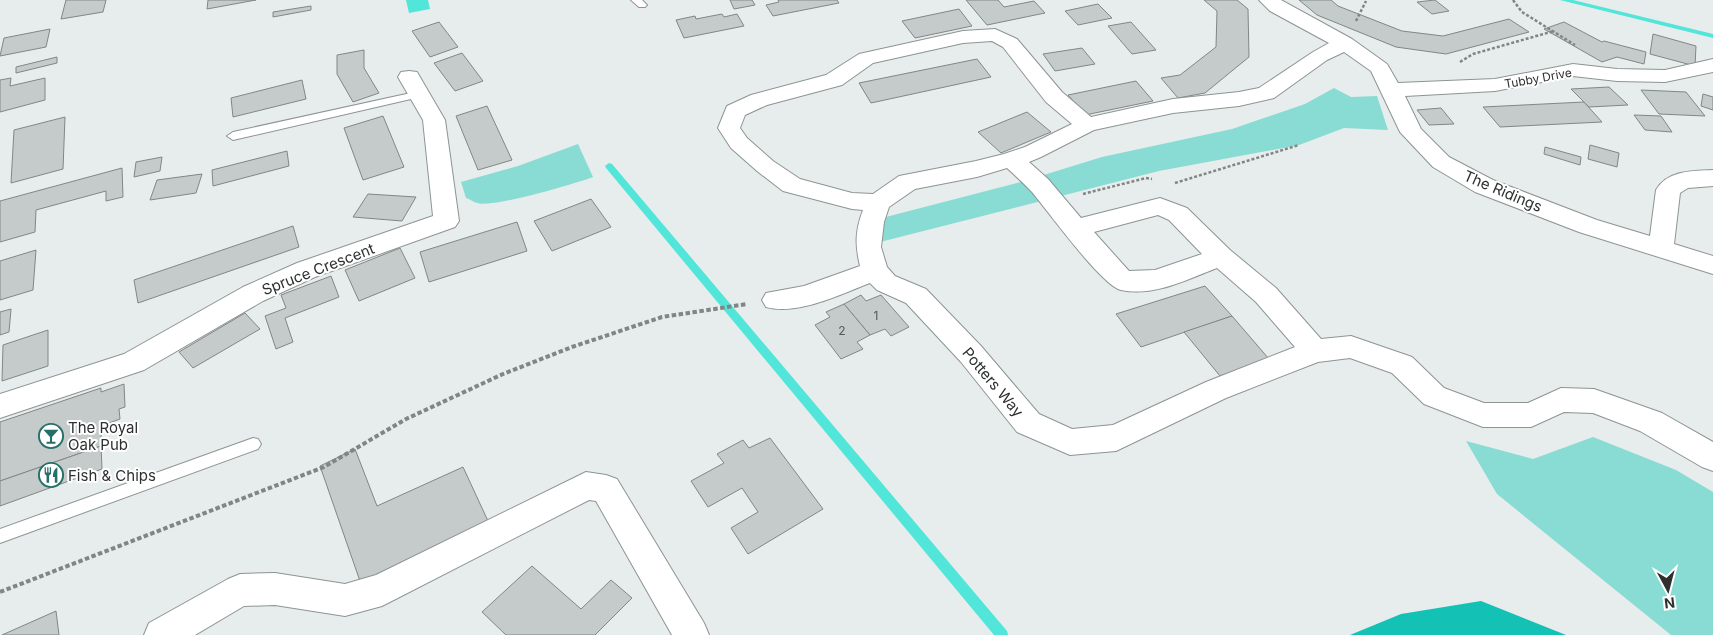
<svg xmlns="http://www.w3.org/2000/svg" width="1713" height="635" font-family="Inter,sans-serif">
<rect width="100%" height="100%" fill="#e6edec"/>
<g fill="#88dcd3">
<polygon points="1334,88 1351,97 1377,96 1388,130 1344,128 1299,145 1159,171 880,242 882,218 1021,182 1102,157 1232,129 1305,104"/>
<path d="M 578,144 L 593,177 C 574,184 493,208 477,203 C 473,202 470,199 466,198 L 461,182 L 518,166 Z"/>
<polygon points="1593,437 1676,470 1713,492 1713,635 1671,635 1497,494 1466,441 1533,459"/>
</g>
<polygon fill="#14c1b5" points="1481,601 1566,635 1350,635 1401,614"/>
<polygon fill="#52e5d9" points="406,0 428,0 430,9 409,13"/>
<g fill="none" stroke-linecap="round" stroke-linejoin="round">
<g fill="#52e5d9" fill-rule="evenodd">
<polygon points="1560,0 1573,0 1713,34 1713,38"/>
<polygon points="609,163 612,164 1007,631 1008,635 994,635 606,168 605,166"/>
</g>
</g>
<g fill="#c4cbca" stroke="#808786">
<polygon points="66,0 106,0 103,12 61,19"/>
<polygon points="208,0 256,0 207,9"/>
<polygon points="730,0 752,0 755,5 734,9"/>
<polygon points="778,0 837,0 839,3 773,16 766,5 779,2"/>
<polygon points="966,0 998,0 1004,7 1034,1 1045,13 987,25"/>
<polygon points="1204,0 1237,0 1248,9 1249,57 1205,93 1178,98 1161,78 1180,75 1216,47 1217,11"/>
<polygon points="1299,0 1331,0 1338,6 1402,31 1443,36 1509,19 1529,32 1446,54 1396,47 1317,15"/>
<polygon points="1435,0 1449,11 1432,14 1417,2"/>
<polygon points="1098,4 1112,18 1078,25 1065,11"/>
<polygon points="311,6 311,10 273,17 273,12"/>
<polygon points="959,9 972,26 915,38 902,21"/>
<polygon points="722,14 724,17 737,14 744,26 684,38 676,20 695,16 696,19"/>
<polygon points="439,22 458,47 430,57 412,31"/>
<polygon points="1131,22 1156,50 1132,54 1108,26"/>
<polygon points="1564,22 1602,42 1604,41 1646,52 1644,64 1617,57 1602,62 1544,29"/>
<polygon points="50,29 46,47 0,56 4,38"/>
<polygon points="1653,34 1696,46 1695,66 1650,54"/>
<polygon points="1082,48 1095,64 1055,71 1043,54"/>
<polygon points="364,50 364,68 379,93 353,102 337,74 337,55"/>
<polygon points="462,53 483,81 455,91 434,63"/>
<polygon points="57,57 57,63 16,73 16,67"/>
<polygon points="977,59 991,77 871,103 859,83"/>
<polygon points="11,78 10,86 45,78 45,100 0,112 0,80"/>
<polygon points="302,80 306,99 233,117 231,98"/>
<polygon points="1136,81 1153,101 1085,115 1068,95"/>
<polygon points="1609,87 1628,105 1589,107 1571,89"/>
<polygon points="1641,90 1686,92 1705,116 1659,114"/>
<polygon points="1703,94 1713,97 1713,110 1701,106"/>
<polygon points="1584,102 1602,122 1500,127 1483,107"/>
<polygon points="487,106 512,160 478,170 456,116"/>
<polygon points="1441,108 1454,124 1429,125 1417,110"/>
<polygon points="1027,112 1051,132 1001,153 978,132"/>
<polygon points="1634,115 1661,116 1672,132 1645,130"/>
<polygon points="383,116 404,167 363,180 344,128"/>
<polygon points="65,117 63,169 11,183 14,130"/>
<polygon points="1590,145 1619,153 1617,167 1588,159"/>
<polygon points="1545,147 1581,157 1580,165 1544,154"/>
<polygon points="287,151 289,166 213,186 212,170"/>
<polygon points="162,157 160,171 134,177 136,162"/>
<polygon points="122,168 123,197 106,201 106,191 36,210 35,232 0,242 0,201"/>
<polygon points="202,174 196,193 150,200 157,180"/>
<polygon points="368,194 416,197 402,221 353,217"/>
<polygon points="591,199 611,227 552,251 534,221"/>
<polygon points="517,222 527,251 429,282 420,252"/>
<polygon points="293,226 299,247 138,303 134,280"/>
<polygon points="400,248 415,278 359,301 345,270"/>
<polygon points="36,250 33,290 0,300 0,261"/>
<polygon points="331,276 339,297 285,318 293,342 276,349 265,316 286,308 281,295"/>
<polygon points="1205,286 1232,316 1141,347 1116,314"/>
<polygon points="861,295 866,301 881,295 909,327 891,336 885,329 870,335 844,304"/>
<polygon points="844,304 870,335 857,342 863,349 841,359 815,325 830,317 826,312"/>
<polygon points="11,309 9,332 0,335 0,312"/>
<polygon points="245,313 260,329 193,368 179,352"/>
<polygon points="1232,316 1269,359 1220,376 1184,332"/>
<polygon points="48,330 48,366 2,381 3,345"/>
<polygon points="124,384 125,407 119,409 120,419 101,426 101,446 0,481 0,422 101,388 101,392"/>
<polygon points="770,438 823,509 748,554 731,528 758,512 742,488 708,507 691,481 724,463 717,454 743,440 749,448"/>
<polygon points="101,446 102,469 0,506 0,481"/>
<polygon points="355,449 377,506 463,467 488,521 361,584 320,466"/>
<polygon points="532,566 581,609 611,580 632,598 595,635 506,635 482,612"/>
<polygon points="56,611 59,635 2,635"/>
</g>
<g fill="none" stroke-linecap="round" stroke-linejoin="round">
<defs>
<g id="lane">
<polygon points="631,0 642,0 647,5 645,7 639,7"/>
<polygon points="420,91 425,94 424,96 233,140 227,136 233,132"/>
<polygon points="253,438 258,439 261,444 258,449 0,543 0,529"/>
</g>
<g id="street">
<path d="M 1259,0 L 1281,0 L 1352,39 L 1387,64 L 1398,83 L 1495,79 L 1573,64 L 1617,69 L 1665,70 L 1713,59 L 1713,72 L 1665,82 L 1617,81 L 1573,76 L 1495,91 L 1405,96 L 1421,129 L 1449,157 L 1493,180 L 1597,220 L 1650,236 L 1656,190 C 1668,170 1692,171 1713,170 L 1713,186 L 1688,188 L 1680,193 L 1674,244 L 1713,256 L 1713,274 L 1579,232 L 1475,192 L 1433,167 L 1400,132 L 1371,71 L 1344,52 L 1327,60 L 1274,98 L 1239,106 L 1173,113 L 1094,130 L 1041,157 L 1029,162 L 1048,179 L 1081,218 L 1160,198 L 1187,208 L 1230,250 L 1276,288 L 1321,339 L 1351,336 L 1412,357 L 1444,388 L 1484,403 L 1528,403 L 1561,388 L 1594,389 L 1662,413 L 1713,442 L 1713,471 L 1702,467 L 1640,431 L 1593,413 L 1564,412 L 1531,427 L 1483,427 L 1424,404 L 1392,373 L 1350,358 L 1318,362 L 1226,398 L 1116,451 L 1070,455 L 1017,432 L 961,362 L 906,303 L 877,290 L 870,283 C 841,294 797,316 766,307 L 762,300 L 766,293 L 804,286 L 860,266 C 855,245 855,231 863,210 L 852,209 L 783,191 L 757,171 L 731,148 L 718,128 L 727,106 L 751,95 L 826,75 L 859,54 L 963,31 L 995,29 L 1017,39 L 1062,92 L 1091,117 L 1173,99 L 1239,92 L 1259,88 L 1313,52 L 1329,43 L 1270,11 ZM 992,41 L 1003,47 L 1046,102 L 1072,124 L 1025,147 L 1004,154 L 976,161 L 899,176 L 873,194 L 852,193 L 800,179 L 773,161 L 747,138 L 740,128 L 745,115 L 767,105 L 842,85 L 873,63 L 963,43 ZM 1007,168 C 1016,176 1024,184 1032,192 C 1048,211 1102,286 1121,290 C 1154,297 1188,279 1217,268 L 1256,302 L 1295,347 L 1206,382 L 1113,425 L 1072,429 L 1039,414 L 981,346 L 926,289 L 895,276 L 887,267 L 881,247 L 884,222 L 889,207 L 915,189 L 977,177 ZM 1158,215 L 1169,220 L 1202,254 L 1155,270 L 1129,271 L 1094,232 Z"/>
<polygon points="409,71 417,72 445,120 459,221 455,227 315,277 263,301 144,370 0,418 0,394 124,354 243,287 297,263 433,216 423,120 398,77 401,72"/>
<polygon points="586,472 606,475 617,479 704,623 709,635 672,635 596,501 589,500 382,606 345,616 275,605 244,606 195,635 144,635 149,623 228,579 240,574 275,573 345,584 376,575"/>
</g>
</defs>
<use href="#lane" stroke="#8d9493" stroke-width="2"/>
<use href="#street" stroke="#8d9493" stroke-width="2"/>
<g stroke="#818685" stroke-width="2.5" stroke-dasharray="3 2" stroke-linecap="butt">
<polyline points="1513,0 1522,12 1575,45"/>
<polyline points="1356,21 1366,1"/>
<polyline points="1460,62 1473,54 1554,31"/>
<polyline points="1175,183 1299,145"/>
<polyline points="1083,194 1146,178 1152,179"/>
</g>
<polyline stroke="#818685" stroke-width="4" stroke-dasharray="4.5 2.5" stroke-linecap="butt" points="0,592 324,467 406,419 503,374 572,347 662,317 747,304"/>
<use href="#lane" fill="#fff" fill-rule="evenodd"/>
<use href="#street" fill="#fff" fill-rule="evenodd"/>
</g>
<defs>
<symbol id="bar-ring" viewBox="-11 -11 22 22"><circle r="9.5" fill="#fff" stroke="#256f68" stroke-width="1.5"/><path d="M-6-5H6L.8 .8V4.5H3.5V6h-7V4.5H-.8V.8Z" fill="#256f68"/></symbol>
<symbol id="restaurant-ring" viewBox="-11 -11 22 22"><circle r="9.5" fill="#fff" stroke="#256f68" stroke-width="1.5"/><path d="M-5-6h1v4h1v-4h1v4h1v-4h1v5L-1.5 .5V6h-2V.5L-5-1ZM5-6V6H3V1.5H1.5Q1.5-4 5-6Z" fill="#256f68"/></symbol>
</defs>
<g fill-rule="evenodd">
<use href="#bar-ring" x="37" y="422" width="28" height="28"/>
<use href="#restaurant-ring" x="37" y="461" width="28" height="28"/>
</g>
<g text-anchor="middle" dominant-baseline="central" stroke-width="4" stroke-linejoin="round" paint-order="stroke">
<g font-size="12" fill="#2d302f" stroke="#fff">
<text transform="translate(1538 78) rotate(-10)">Tubby Drive</text>
</g>
<g font-size="12" fill="#535756">
<text x="876" y="315">1</text>
<text x="842" y="330">2</text>
</g>
<g font-size="15" fill="#2d302f" stroke="#fff">
<text transform="translate(1503 191) rotate(23)">The Ridings</text>
<text transform="translate(318 269) rotate(-21)">Spruce Crescent</text>
<text transform="translate(993 382) rotate(50)">Potters Way</text>
</g>
<g font-size="15" fill="#2d302f" stroke="#fff" text-anchor="start">
<text x="68" y="427">The Royal<tspan x="68" dy="17">Oak Pub</tspan></text>
<text x="68" y="475">Fish &amp; Chips</text>
</g>
</g>
<g transform="translate(1668 590) rotate(173)" stroke="#ffffff" stroke-width="4" paint-order="stroke">
<path d="M0-4L9 19L0 12L-9 19Z" fill="#2d302f"/>
<text y="-8" font-size="14" font-weight="bold" text-anchor="middle" fill="#2d302f">N</text>
</g>
</svg>
